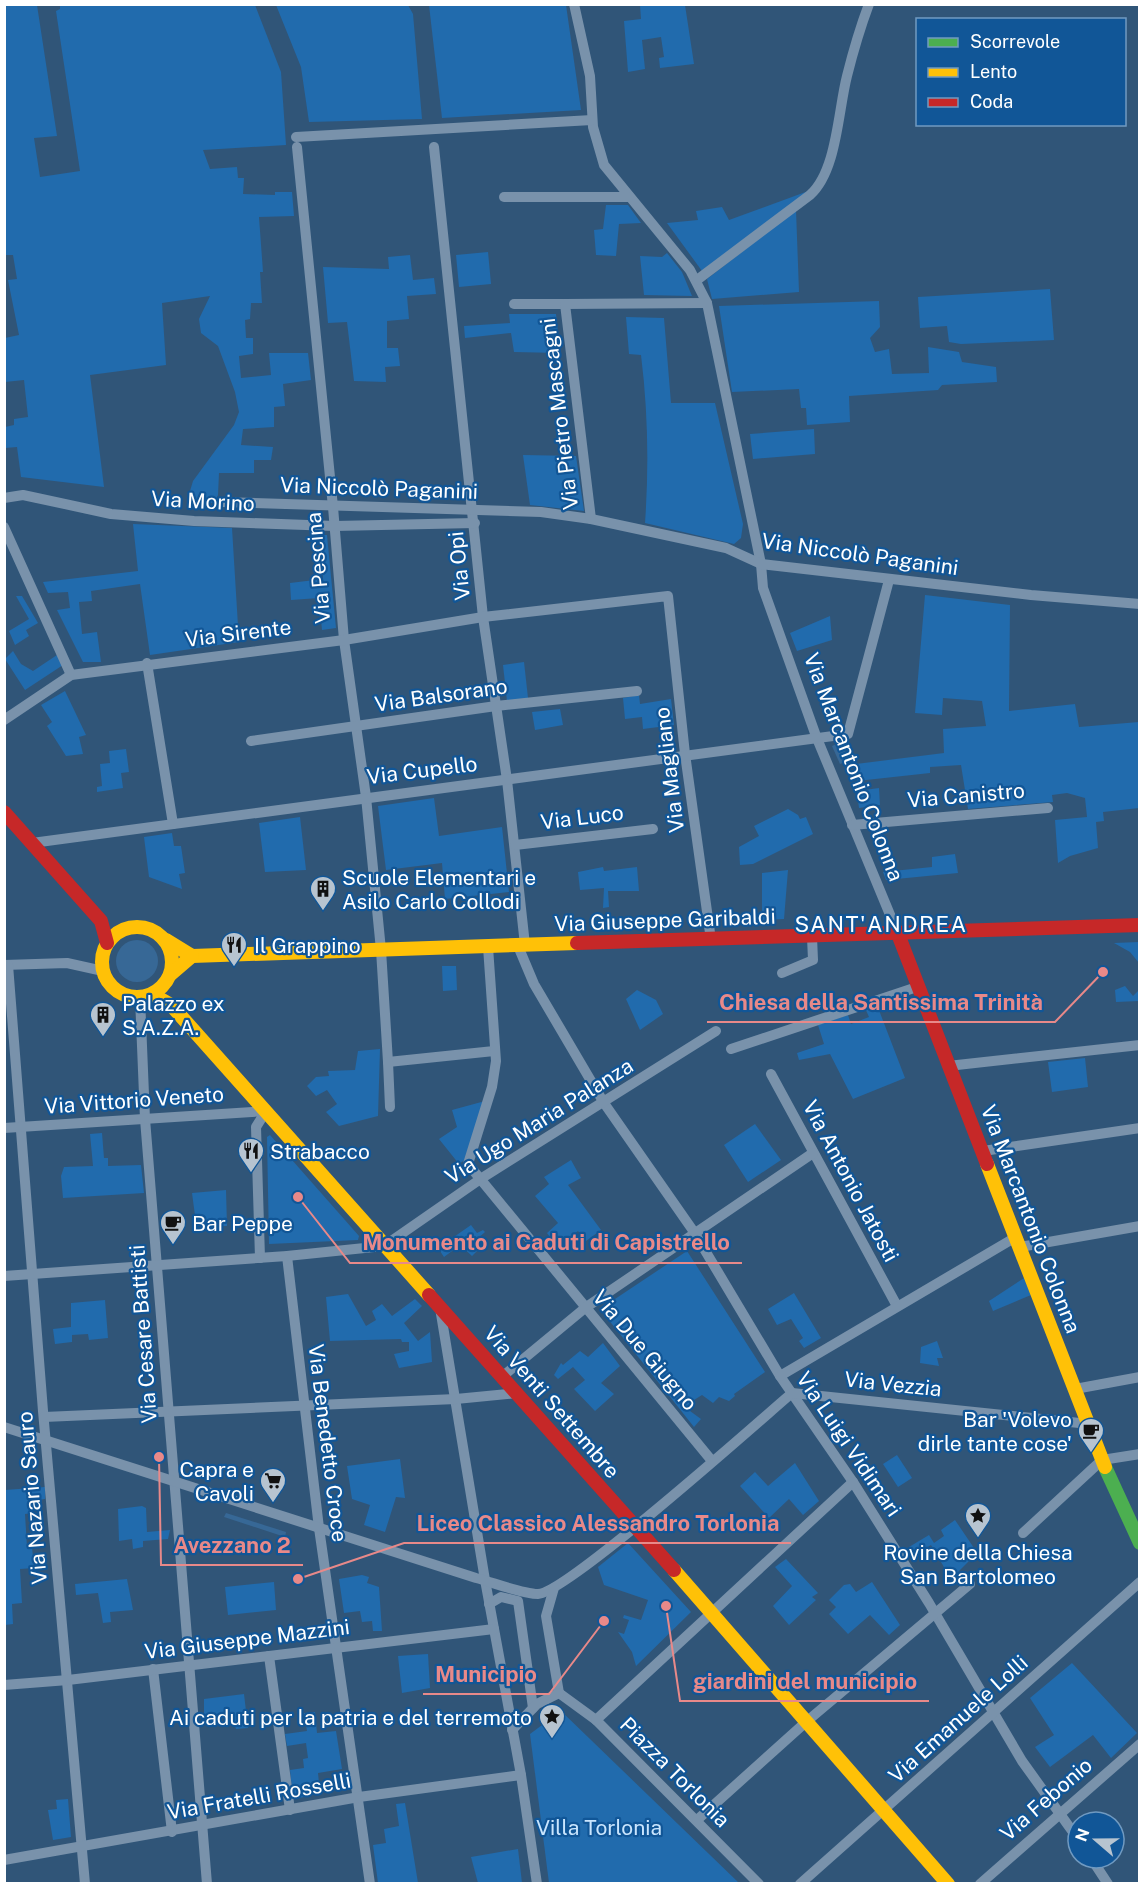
<svg xmlns="http://www.w3.org/2000/svg" width="1144" height="1888" font-family="'Public Sans',sans-serif">
<rect width="100%" height="100%" fill="#305578"/>
<g fill="#216bad">
<polygon points="5,4 37,5 57,136 34,138 40,177 80,171 56,11 60,9 60,5 255,5 281,72 286,145 203,150 210,169 237,167 238,178 244,178 243,194 275,195 275,192 292,192 294,216 259,217 263,272 260,272 262,303 251,303 250,319 245,320 246,338 253,338 253,354 239,356 241,378 271,375 269,353 308,353 311,380 283,384 285,406 274,407 274,427 243,429 241,445 273,447 271,460 254,460 254,473 219,473 218,495 214,503 187,501 193,481 234,425 239,412 235,392 218,346 201,333 199,319 210,296 162,303 166,365 90,375 104,487 21,477 17,447 5,448 5,427 14,425 14,419 28,417 24,380 5,382 5,338 19,335 8,280 17,279 13,255 4,255"/>
<polygon points="276,5 408,5 413,14 422,119 309,122 301,67"/>
<polygon points="429,5 566,5 581,110 442,118"/>
<polygon points="640,5 685,5 694,64 660,68 659,58 664,57 661,37 642,40 645,69 628,72 624,21 641,19"/>
<polygon points="811,190 702,271 667,223 698,220 696,211 722,207 729,220"/>
<polygon points="606,205 628,205 641,223 619,224 616,256 596,255 594,230 603,229"/>
<polygon points="796,210 799,292 712,299 707,279"/>
<polygon points="488,252 491,284 459,287 456,255"/>
<polygon points="667,253 682,272 692,296 644,295 640,256 662,257"/>
<polygon points="410,255 413,280 434,278 436,294 407,296 409,319 387,321 387,348 398,348 400,366 385,367 386,382 354,381 347,322 328,323 323,267 389,269 388,257"/>
<polygon points="1050,289 1054,340 961,344 949,342 947,326 920,328 918,297"/>
<polygon points="879,301 880,327 870,338 875,352 889,349 892,374 929,373 928,347 959,352 962,362 996,367 997,382 942,385 938,390 849,396 850,422 807,425 806,408 801,408 799,389 732,392 719,306"/>
<polygon points="509,314 556,314 560,353 514,352 511,333 465,338 464,326 510,323"/>
<path d="M 626,317 L 664,318 L 671,403 L 715,403 L 743,524 L 741,538 L 734,544 L 645,523 C 649,467 648,411 641,355 L 629,354 Z"/>
<polygon points="814,429 815,454 753,459 750,434"/>
<polygon points="523,455 576,456 584,511 530,505"/>
<polygon points="133,524 232,528 239,642 150,655 140,584 91,591 92,601 79,602 82,634 97,632 101,662 83,662 57,610 70,608 68,592 48,593 43,582 138,571"/>
<polygon points="320,535 327,535 336,628 322,630 319,598 291,600 290,583 323,579"/>
<polygon points="925,595 1010,605 1009,711 1075,704 1079,727 1139,722 1139,808 1103,812 1104,821 1096,822 1098,848 1070,856 1058,863 1055,820 1087,817 1085,798 1067,793 1052,795 1053,802 968,809 961,765 930,767 930,773 857,781 856,764 944,753 943,729 986,726 982,701 943,698 942,715 915,713"/>
<polygon points="16,596 22,596 38,623 26,630 29,636 15,645 9,631 29,619"/>
<polygon points="830,616 832,640 797,651 790,633"/>
<polygon points="13,651 21,664 33,671 57,655 63,665 25,690 5,659"/>
<polygon points="524,662 528,698 507,701 503,665"/>
<polygon points="65,691 86,735 79,737 83,754 66,756 47,726 52,722 41,705"/>
<polygon points="639,695 640,704 671,699 674,725 643,729 642,717 625,719 623,698"/>
<polygon points="560,709 563,725 535,730 532,712"/>
<polygon points="126,749 129,772 121,773 123,788 97,792 97,787 102,786 100,764 110,763 109,751"/>
<polygon points="879,788 880,805 859,808 857,791"/>
<polygon points="434,798 439,836 502,827 509,892 445,899 442,863 386,870 378,806"/>
<polygon points="788,809 798,815 800,819 806,817 813,834 753,864 740,865 739,847 759,836 754,826"/>
<polygon points="300,817 306,870 265,872 259,823"/>
<polygon points="172,833 174,846 181,846 185,873 179,874 182,889 149,877 144,837"/>
<polygon points="955,854 958,873 886,880 883,872 932,867 932,857"/>
<polygon points="603,867 604,871 637,867 639,891 608,891 609,907 603,908 604,888 580,890 578,872"/>
<polygon points="788,870 784,919 762,920 762,873"/>
<polygon points="1139,942 1139,963 1130,952 1114,943"/>
<polygon points="442,966 456,966 457,990 443,991"/>
<polygon points="1125,986 1133,996 1139,990 1139,1001 1116,1002 1115,990"/>
<polygon points="637,990 656,1000 663,1014 640,1030 626,999"/>
<polygon points="877,1005 905,1078 853,1099 830,1054 799,1060 797,1053 824,1044 818,1025 848,1015 851,1024 869,1017 865,1008"/>
<polygon points="380,1049 378,1116 339,1126 326,1112 337,1104 327,1090 316,1096 307,1086 316,1077 329,1076 328,1071 355,1070 358,1051"/>
<polygon points="1085,1058 1088,1087 1052,1092 1048,1062"/>
<polygon points="485,1101 466,1159 459,1164 439,1139 457,1127 452,1110"/>
<polygon points="755,1124 781,1160 748,1182 724,1145"/>
<polygon points="102,1133 104,1158 108,1158 108,1166 141,1165 144,1193 63,1198 61,1176 64,1167 93,1166 90,1134"/>
<polygon points="270,1135 359,1236 358,1240 269,1244 267,1137"/>
<polygon points="571,1160 581,1178 568,1185 601,1230 586,1241 578,1231 557,1247 547,1233 558,1223 535,1196 549,1184 544,1177"/>
<polygon points="226,1190 227,1226 202,1227 202,1222 196,1223 192,1193"/>
<polygon points="471,1225 477,1233 483,1230 485,1232 475,1241 481,1247 472,1256 460,1245 444,1257 438,1248"/>
<polygon points="687,1251 765,1372 734,1394 735,1396 729,1401 719,1397 713,1403 702,1395 694,1400 690,1411 701,1419 694,1427 600,1309"/>
<polygon points="1024,1278 1031,1295 993,1311 989,1301"/>
<polygon points="794,1293 821,1338 804,1348 799,1341 803,1338 791,1319 777,1325 768,1309"/>
<polygon points="348,1294 366,1326 376,1320 372,1311 382,1304 392,1316 415,1299 422,1306 404,1323 418,1341 430,1332 432,1362 399,1368 394,1354 409,1351 409,1342 402,1342 401,1339 330,1341 326,1297"/>
<polygon points="105,1300 108,1338 89,1340 88,1334 72,1335 72,1342 55,1344 53,1329 71,1327 71,1303"/>
<polygon points="937,1341 943,1358 937,1358 939,1366 920,1363 921,1347"/>
<polygon points="603,1343 620,1366 601,1383 614,1394 595,1411 574,1389 585,1380 573,1367 558,1379 554,1375 561,1363 563,1365 580,1351 588,1357"/>
<polygon points="897,1455 912,1478 898,1487 883,1464"/>
<polygon points="400,1459 405,1498 396,1497 385,1532 364,1525 370,1505 352,1499 347,1466"/>
<polygon points="795,1463 819,1501 803,1515 789,1499 769,1518 740,1486 755,1472 768,1486"/>
<polygon points="45,1487 45,1499 32,1501 32,1513 25,1514 27,1547 32,1547 34,1568 20,1569 22,1603 12,1604 13,1624 5,1625 5,1490"/>
<polygon points="142,1506 146,1508 147,1532 170,1530 168,1539 143,1541 143,1547 133,1549 132,1539 119,1541 118,1509"/>
<polygon points="955,1520 974,1548 974,1556 951,1579 931,1545 915,1555 909,1547 929,1535 934,1543 944,1536 941,1530"/>
<polygon points="628,1543 691,1612 636,1666 632,1652 618,1632 624,1634 629,1620 623,1618 624,1615 641,1620 648,1600 604,1585 598,1567"/>
<polygon points="786,1559 818,1593 812,1597 816,1600 789,1625 773,1606 792,1586 775,1567"/>
<polygon points="362,1575 369,1577 367,1583 379,1587 382,1631 373,1631 372,1621 362,1622 360,1611 344,1613 339,1579"/>
<polygon points="127,1579 133,1610 110,1612 111,1622 103,1623 98,1593 76,1595 75,1584"/>
<polygon points="274,1582 276,1610 228,1615 225,1587"/>
<polygon points="872,1582 900,1625 889,1635 870,1615 848,1634 829,1614 836,1607 829,1600 844,1585 850,1584 856,1592"/>
<polygon points="428,1654 430,1688 402,1693 398,1656"/>
<polygon points="1072,1663 1137,1733 1111,1758 1093,1735 1050,1767 1035,1747 1054,1735 1030,1698"/>
<polygon points="244,1694 248,1728 236,1729 231,1714 204,1718 204,1699"/>
<polygon points="561,1711 739,1883 549,1883 530,1734"/>
<polygon points="315,1712 317,1733 336,1731 342,1769 318,1773 319,1783 303,1785 304,1797 293,1799 290,1770 304,1768 303,1759 308,1758 306,1743 287,1746 285,1734 307,1731 304,1713"/>
<polygon points="68,1799 71,1837 53,1840 48,1810 57,1809 56,1800"/>
<polygon points="405,1803 418,1883 378,1883 373,1845 386,1843 384,1829 399,1826 396,1804"/>
<polygon points="518,1849 522,1883 478,1883 471,1857"/>
</g>
<g fill="#376896">
<polygon points="842,742 849,760 840,764 832,746"/>
<circle cx="137" cy="961" r="21"/>
<polygon points="226,1513 286,1532 285,1537 224,1517"/>
</g>
<g fill="none" stroke-linecap="round" stroke-linejoin="round">
<g stroke="#7992ab" stroke-width="10">
<polyline points="574,4 590,76 593,127 604,165 690,270 707,303 761,564 763,588 816,736 898,934"/>
<polyline points="296,137 592,120"/>
<polyline points="297,147 333,507 344,640 366,797 381,950 388,1062 494,1051"/>
<polyline points="434,147 483,617 507,780 525,945"/>
<polyline points="504,197 629,197"/>
<path d="M 697,280 L 810,195 C 837,171 838,111 847,76 C 853,52 860,28 869,4"/>
<polyline points="514,304 565,304"/>
<polyline points="4,498 23,495 111,514 194,521 335,526 475,523"/>
<polyline points="221,502 541,512 591,519 726,548 761,564 1031,595 1140,604"/>
<polyline points="591,519 565,304 707,303"/>
<polyline points="4,527 71,675"/>
<polyline points="147,663 173,824"/>
<polyline points="4,720 71,675 344,640 483,617 668,596 685,754 711,940"/>
<polyline points="251,741 496,706 637,691"/>
<polyline points="852,825 1048,808"/>
<polyline points="32,843 848,734 889,580"/>
<polyline points="515,845 653,829"/>
<polyline points="518,946 534,984 604,1103 694,1232 780,1376 853,1482 929,1603 1022,1761 1078,1839"/>
<polyline points="488,947 496,1061 492,1087 468,1164 712,1461"/>
<polyline points="4,965 67,963 103,971"/>
<polyline points="8,965 43,1411 85,1884"/>
<polyline points="782,973 813,960 812,937"/>
<polyline points="140,997 145,1119 207,1884"/>
<polyline points="731,1049 917,987"/>
<polyline points="388,1062 390,1107"/>
<polyline points="948,1066 1140,1045"/>
<polyline points="771,1074 897,1306"/>
<polyline points="4,1128 266,1111"/>
<polyline points="983,1151 1140,1128"/>
<polyline points="1020,1247 1140,1226"/>
<polyline points="287,1256 319,1528 370,1884"/>
<polyline points="260,1258 256,1127 266,1111"/>
<polyline points="4,1276 287,1256 384,1246 482,1178 716,1031"/>
<polyline points="440,1308 485,1580 521,1775 537,1884"/>
<polyline points="503,1376 585,1308 813,1153"/>
<polyline points="780,1376 1016,1237"/>
<polyline points="1075,1389 1140,1377"/>
<polyline points="44,1417 456,1399 517,1393"/>
<path d="M 4,1427 L 476,1578 C 492,1582 522,1594 538,1594 C 567,1593 758,1422 792,1393 L 1089,1424"/>
<polyline points="1023,1533 1102,1460 1140,1454"/>
<polyline points="554,1588 546,1616 559,1693"/>
<polyline points="489,1604 501,1597 518,1601 533,1708"/>
<polyline points="269,1656 290,1810"/>
<polyline points="153,1669 172,1832"/>
<polyline points="4,1685 68,1680 494,1629"/>
<polyline points="559,1693 596,1720 759,1884"/>
<polyline points="596,1720 853,1482"/>
<polyline points="512,1730 537,1704 559,1693"/>
<polyline points="697,1820 806,1722 970,1584"/>
<polyline points="1091,1858 1108,1884"/>
<polyline points="4,1860 359,1797 521,1775"/>
<polyline points="800,1884 1140,1582"/>
<polyline points="980,1884 1140,1744"/>
</g>
<polyline stroke="#4caf50" stroke-width="14" points="1105,1467 1140,1543"/>
<g stroke="#ffc107" stroke-width="14">
<circle cx="137" cy="962" r="35"/>
<polyline points="166,940 192,956 577,943"/>
<polyline points="171,974 192,956"/>
<polyline points="152,994 171,1005 429,1295"/>
<polyline points="987,1164 1105,1467"/>
<polyline points="674,1570 948,1884"/>
</g>
<g stroke="#c62828" stroke-width="14">
<polyline points="4,812 101,921 107,943"/>
<polyline points="898,934 987,1164"/>
<polyline points="577,943 1140,925"/>
<polyline points="429,1295 674,1570"/>
</g>
</g>
<defs>
<symbol id="building-pin" viewBox="-11 -11 22 30"><path d="M0 17L-7.5 6A9.5 9.5 0 1 1 7.5 6Z" fill="#b7c4d0" stroke="#115697"/><path d="M-4-6H4V6H1V3H-1V6H-4ZM-2.5-4.3h1.7v1.8h-1.7ZM.8-4.3h1.7v1.8H.8ZM-2.5-1h1.7V.8h-1.7ZM.8-1h1.7V.8H.8Z" fill="#111"/></symbol>
<symbol id="restaurant-pin" viewBox="-11 -11 22 30"><path d="M0 17L-7.5 6A9.5 9.5 0 1 1 7.5 6Z" fill="#b7c4d0" stroke="#115697"/><path d="M-5-6h1v4h1v-4h1v4h1v-4h1v5L-1.5 .5V6h-2V.5L-5-1ZM5-6V6H3V1.5H1.5Q1.5-4 5-6Z" fill="#111"/></symbol>
<symbol id="cafe-pin" viewBox="-11 -11 22 30"><path d="M0 17L-7.5 6A9.5 9.5 0 1 1 7.5 6Z" fill="#b7c4d0" stroke="#115697"/><path d="M-5.5-4.5H6V0H3Q3 3.5 0 3.5H-2.5Q-5.5 3.5-5.5 0ZM3-3.2v2h1.7v-2ZM-6 4.5H4V6H-6Z" fill="#111"/></symbol>
<symbol id="supermarket-pin" viewBox="-11 -11 22 30"><path d="M0 17L-7.5 6A9.5 9.5 0 1 1 7.5 6Z" fill="#b7c4d0" stroke="#115697"/><path d="M-6-5.5h2.5l.6 2H6L4.5 2H-2.5L-4.4-4H-6ZM-1.5 3.2a1.3 1.3 0 1 0 .1 0ZM3 3.2a1.3 1.3 0 1 0 .1 0Z" fill="#111"/></symbol>
<symbol id="sight-pin" viewBox="-11 -11 22 30"><path d="M0 17L-7.5 6A9.5 9.5 0 1 1 7.5 6Z" fill="#b7c4d0" stroke="#115697"/><path d="M0-6L1.8-2.2L6-1.7L2.9 1.2L3.7 5.4L0 3.3L-3.7 5.4L-2.9 1.2L-6-1.7L-1.8-2.2Z" fill="#111"/></symbol>
</defs>
<g fill-rule="evenodd">
<use href="#building-pin" x="308" y="874" width="30" height="40"/>
<use href="#restaurant-pin" x="219" y="930" width="30" height="40"/>
<use href="#building-pin" x="88" y="1000" width="30" height="40"/>
<use href="#restaurant-pin" x="236" y="1136" width="30" height="40"/>
<use href="#cafe-pin" x="158" y="1208" width="30" height="40"/>
<use href="#cafe-pin" x="1076" y="1416" width="30" height="40"/>
<use href="#supermarket-pin" x="258" y="1466" width="30" height="40"/>
<use href="#sight-pin" x="963" y="1501" width="30" height="40"/>
<use href="#sight-pin" x="537" y="1702" width="30" height="40"/>
</g>
<g text-anchor="middle" dominant-baseline="central" stroke-width="4.5" stroke-linejoin="round" paint-order="stroke">
<g font-size="21" fill="#fff" stroke="#115697">
<text transform="translate(559 414) rotate(-97)">Via Pietro Mascagni</text>
<text transform="translate(379 488) rotate(2)">Via Niccolò Paganini</text>
<text transform="translate(203 501) rotate(3)">Via Morino</text>
<text transform="translate(860 554) rotate(8)">Via Niccolò Paganini</text>
<text transform="translate(459 566) rotate(-96)">Via Opi</text>
<text transform="translate(318 568) rotate(-95)">Via Pescina</text>
<text transform="translate(238 633) rotate(-7)">Via Sirente</text>
<text transform="translate(441 695) rotate(-8)">Via Balsorano</text>
<text transform="translate(854 767) rotate(69)">Via Marcantonio Colonna</text>
<text transform="translate(422 770) rotate(-7)">Via Cupello</text>
<text transform="translate(669 770) rotate(-97)">Via Magliano</text>
<text transform="translate(966 795) rotate(-5)">Via Canistro</text>
<text transform="translate(582 817) rotate(-7)">Via Luco</text>
<text transform="translate(665 920) rotate(-2)">Via Giuseppe Garibaldi</text>
<text transform="translate(134 1100) rotate(-4)">Via Vittorio Veneto</text>
<text transform="translate(539 1121) rotate(-32)">Via Ugo Maria Palanza</text>
<text transform="translate(851 1181) rotate(62)">Via Antonio Jatosti</text>
<text transform="translate(1031 1219) rotate(69)">Via Marcantonio Colonna</text>
<text transform="translate(143 1334) rotate(-94)">Via Cesare Battisti</text>
<text transform="translate(645 1350) rotate(50)">Via Due Giugno</text>
<text transform="translate(893 1384) rotate(6)">Via Vezzia</text>
<text transform="translate(552 1402) rotate(49)">Via Venti Settembre</text>
<text transform="translate(328 1443) rotate(83)">Via Benedetto Croce</text>
<text transform="translate(849 1444) rotate(56)">Via Luigi Vidimari</text>
<text transform="translate(32 1498) rotate(-95)">Via Nazario Sauro</text>
<text transform="translate(247 1639) rotate(-7)">Via Giuseppe Mazzini</text>
<text transform="translate(958 1719) rotate(-42)">Via Emanuele Lolli</text>
<text transform="translate(675 1772) rotate(45)">Piazza Torlonia</text>
<text transform="translate(259 1796) rotate(-10)">Via Fratelli Rosselli</text>
<text transform="translate(1046 1799) rotate(-41)">Via Febonio</text>
</g>
<g font-size="21" fill="#fff" stroke="#115697" text-anchor="start">
<text x="342" y="877">Scuole Elementari e<tspan x="342" dy="24">Asilo Carlo Collodi</tspan></text>
<text x="254" y="945">Il Grappino</text>
<text x="122" y="1003">Palazzo ex<tspan x="122" dy="24">S.A.Z.A.</tspan></text>
<text x="270" y="1151">Strabacco</text>
<text x="192" y="1223">Bar Peppe</text>
<text x="1072" y="1419" text-anchor="end">Bar 'Volevo<tspan x="1072" dy="24">dirle tante cose'</tspan></text>
<text x="254" y="1469" text-anchor="end">Capra e<tspan x="254" dy="24">Cavoli</tspan></text>
<text x="978" y="1552" text-anchor="middle">Rovine della Chiesa<tspan x="978" dy="24">San Bartolomeo</tspan></text>
<text x="532" y="1717" text-anchor="end">Ai caduti per la patria e del terremoto</text>
</g>
<g font-size="21" fill="#c9e5fe" stroke="#115697">
<text x="599" y="1827">Villa Torlonia</text>
</g>
<g font-size="22" letter-spacing="1.5" fill="#fff" stroke="#115697">
<text x="881" y="924">SANT'ANDREA</text>
</g>
</g>
<path fill="none" stroke="#e88989" stroke-width="2" d="M1103 972L1055 1022H707M298 1197L350 1263H742M298 1579L404 1543H791M159 1457L161 1565H303M604 1621L549 1694H423M666 1606L680 1701H929"/>
<g fill="#e88989" stroke="#115697" stroke-width="2">
<circle cx="1103" cy="972" r="6"/>
<circle cx="298" cy="1197" r="6"/>
<circle cx="298" cy="1579" r="6"/>
<circle cx="159" cy="1457" r="6"/>
<circle cx="604" cy="1621" r="6"/>
<circle cx="666" cy="1606" r="6"/>
</g>
<g font-size="22" text-anchor="middle" font-weight="bold" fill="#e88989" stroke="#115697" stroke-width="4.5" stroke-linejoin="round" paint-order="stroke">
<text x="881" y="1010">Chiesa della Santissima Trinità</text>
<text x="546" y="1250">Monumento ai Caduti di Capistrello</text>
<text x="598" y="1531">Liceo Classico Alessandro Torlonia</text>
<text x="232" y="1553">Avezzano 2</text>
<text x="486" y="1682">Municipio</text>
<text x="805" y="1689">giardini del municipio</text>
</g>
<rect width="1144" height="1888" fill="none" stroke="#ffffff" stroke-width="12"/>
<rect x="916" y="18" width="210" height="108" fill="#115697" stroke="#709ac1" stroke-width="1.5"/>
<rect x="928" y="38" width="30" height="9" fill="#4caf50" stroke="#709ac1" stroke-width="1.5"/>
<text x="970" y="48" font-size="18" fill="#ffffff">Scorrevole</text>
<rect x="928" y="68" width="30" height="9" fill="#ffc107" stroke="#709ac1" stroke-width="1.5"/>
<text x="970" y="78" font-size="18" fill="#ffffff">Lento</text>
<rect x="928" y="98" width="30" height="9" fill="#c62828" stroke="#709ac1" stroke-width="1.5"/>
<text x="970" y="108" font-size="18" fill="#ffffff">Coda</text>
<g transform="translate(1096 1840) rotate(290)"><circle r="28" fill="#115697" stroke="#709ac1" stroke-width="1.5"/>
<path d="M0-4.5L10 22L0 15L-10 22Z" fill="#b7c4d0"/>
<text y="-9" font-size="16" font-weight="bold" text-anchor="middle" fill="#ffffff">N</text>
</g>
</svg>
